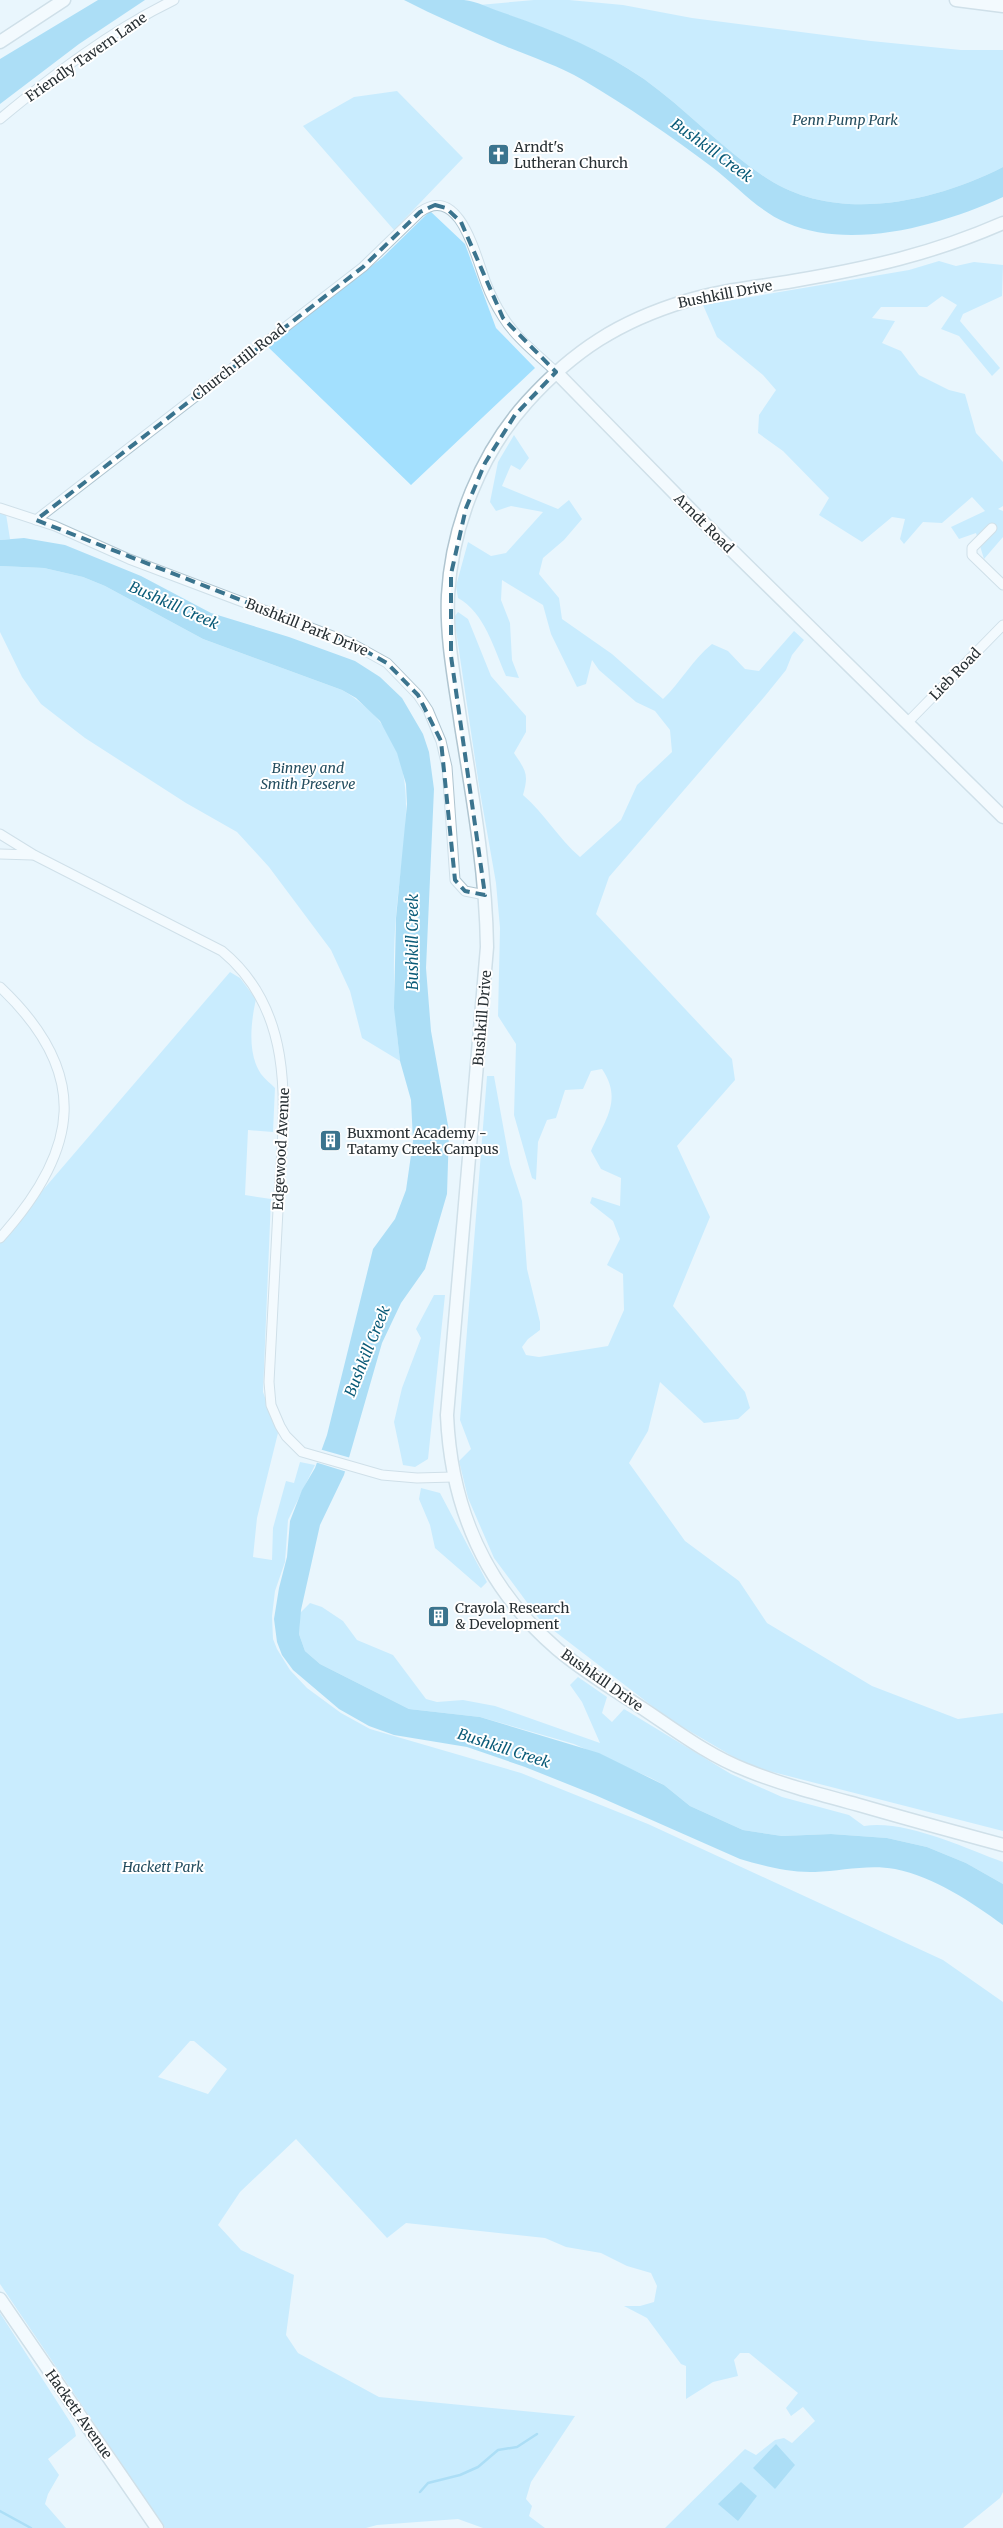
<svg xmlns="http://www.w3.org/2000/svg" width="1003" height="2528" font-family="Merriweather,serif">
<rect width="100%" height="100%" fill="#e9f6fd"/>
<g fill="#a3e0fe" fill-rule="evenodd">
<path d="M 534,0 L 569,0 L 623,5 L 692,18 L 871,41 L 961,50 L 1003,50 L 1003,167 C 934,202 838,224 768,179 C 723,150 687,110 644,79 C 593,44 537,25 479,5 Z"/>
<polygon points="397,91 463,158 394,230 303,126 354,97"/>
<polygon points="430,211 465,244 496,328 535,368 411,485 267,346 382,258"/>
<polygon points="939,261 956,266 974,262 1003,265 1002,296 963,314 960,321 1000,368 992,376 959,336 941,329 957,305 942,296 927,307 881,307 872,318 895,321 882,343 901,351 919,375 949,390 965,394 976,433 1003,462 1003,506 998,509 1003,511 1003,537 984,559 976,533 959,539 951,527 985,511 972,497 942,523 923,522 904,544 900,539 905,519 892,517 862,542 819,515 829,498 783,451 758,433 759,415 776,390 763,375 717,337 703,305 909,270"/>
<path d="M 514,435 L 529,458 L 520,470 L 511,465 L 502,486 L 558,509 L 569,500 L 582,519 L 564,540 L 543,558 L 539,574 L 559,598 L 562,619 L 612,654 L 663,699 C 681,682 692,660 712,644 L 728,651 L 745,669 L 759,671 L 794,631 L 804,640 L 792,655 L 786,670 L 765,696 L 609,877 L 596,914 L 732,1059 L 735,1080 L 677,1146 L 710,1217 L 673,1306 L 745,1392 L 750,1408 L 738,1419 L 704,1423 L 660,1382 L 648,1431 L 629,1463 L 685,1541 L 739,1581 L 767,1623 L 872,1686 L 958,1719 L 1003,1713 L 1003,1831 L 749,1766 L 669,1719 L 540,1620 L 494,1558 L 468,1498 L 459,1461 L 471,1449 L 460,1420 L 487,1076 L 494,1076 L 510,1164 L 522,1201 L 527,1269 L 540,1322 L 540,1330 L 528,1339 L 522,1347 L 526,1355 L 539,1357 L 608,1346 L 624,1310 L 623,1274 L 607,1265 L 620,1239 L 613,1221 L 590,1203 L 592,1197 L 620,1206 L 621,1178 L 601,1169 L 591,1151 C 605,1120 623,1100 602,1069 L 591,1071 L 583,1089 L 565,1090 L 556,1118 L 547,1120 L 538,1142 L 536,1180 L 532,1178 L 514,1115 L 516,1044 L 498,1016 L 500,928 L 496,883 L 479,786 L 454,617 L 458,612 L 468,619 L 491,676 L 526,716 L 526,732 L 514,753 C 526,771 529,774 523,795 C 545,814 558,838 580,857 L 621,820 L 637,785 L 672,752 L 670,730 L 655,711 L 636,702 L 599,670 L 592,660 L 586,684 L 577,687 L 551,634 L 543,605 L 502,580 L 501,600 L 510,623 L 512,660 L 519,678 L 506,676 C 494,649 485,613 458,598 L 456,586 L 468,542 L 491,556 L 506,553 L 543,512 L 511,506 L 496,511 L 490,502 L 498,462 Z"/>
<polygon points="0,513 6,514 10,539 0,540"/>
<path d="M 0,566 L 44,568 L 83,577 L 105,586 L 203,639 L 342,690 C 432,743 403,830 396,916 C 392,964 394,1013 400,1061 L 362,1038 L 350,991 L 331,950 L 269,867 L 237,832 L 186,803 L 85,738 L 41,704 L 22,677 L 0,632 Z"/>
<path d="M 230,972 L 240,978 L 256,999 C 251,1022 247,1053 261,1074 C 265,1079 271,1084 275,1088 L 273,1132 L 248,1130 L 245,1195 L 271,1199 L 263,1392 L 278,1433 L 257,1518 L 253,1557 L 272,1560 L 273,1528 L 286,1481 L 294,1483 L 300,1462 L 315,1465 L 288,1520 L 285,1562 L 275,1591 L 272,1616 L 273,1639 L 277,1649 L 290,1670 L 307,1688 L 341,1713 L 370,1729 L 521,1773 L 648,1824 L 943,1960 L 1003,2002 L 1003,2492 L 1000,2498 L 963,2528 L 665,2528 L 745,2449 L 756,2455 L 775,2440 L 784,2438 L 792,2443 L 815,2421 L 803,2407 L 791,2416 L 786,2408 L 798,2393 L 749,2353 L 740,2353 L 734,2360 L 738,2376 L 713,2382 L 686,2399 L 686,2366 L 681,2364 L 647,2318 L 624,2306 L 640,2306 L 654,2302 L 657,2286 L 651,2273 L 627,2266 L 601,2253 L 566,2247 L 545,2238 L 406,2223 L 387,2238 L 296,2139 L 240,2192 L 218,2225 L 241,2250 L 294,2275 L 286,2335 L 298,2353 L 379,2397 L 575,2416 L 531,2482 L 526,2499 L 532,2506 L 529,2516 L 545,2528 L 483,2528 L 458,2519 L 377,2525 L 366,2528 L 165,2528 L 0,2284 L 0,1240 ZM 190,2041 L 194,2041 L 227,2069 L 208,2094 L 158,2077 Z"/>
<polygon points="434,1295 445,1295 428,1459 415,1467 403,1465 394,1422 402,1388 421,1338 416,1329"/>
<polygon points="421,1488 440,1493 487,1582 481,1588 435,1548 430,1525 419,1499"/>
<path d="M 310,1603 L 322,1607 L 343,1621 L 357,1640 L 393,1655 L 426,1699 L 437,1702 L 463,1700 L 495,1706 L 600,1743 L 582,1702 L 570,1685 L 578,1677 L 607,1697 L 602,1713 L 612,1722 L 624,1709 L 731,1774 L 782,1797 L 849,1815 L 864,1826 C 904,1819 965,1848 1003,1862 L 1003,1884 L 966,1863 L 927,1847 L 887,1838 L 831,1834 L 782,1836 L 743,1830 L 690,1806 L 664,1785 L 651,1778 L 574,1744 L 480,1717 L 409,1709 L 320,1664 L 305,1651 L 299,1634 L 300,1613 Z"/>
<polygon points="0,2313 74,2428 76,2436 48,2459 59,2475 48,2494 45,2504 66,2528 0,2528"/>
</g>
<g fill="#62c2ee">
<polygon points="98,0 145,0 79,44 0,104 0,59"/>
<path d="M 404,0 C 423,0 445,0 464,0 C 477,1 491,9 504,13 C 553,30 601,49 644,79 C 687,110 723,150 768,179 C 838,224 934,202 1003,167 L 1003,197 C 942,225 852,251 787,223 C 758,211 737,186 712,167 C 671,136 627,106 583,80 C 557,65 528,56 500,44 C 468,30 435,16 404,0 Z"/>
<path d="M 24,538 L 65,545 L 141,576 L 211,613 L 289,637 L 355,661 L 380,677 L 402,698 L 423,734 L 429,752 L 434,789 L 426,968 L 431,1031 L 449,1131 L 447,1194 L 425,1269 L 401,1303 L 382,1343 L 344,1475 L 320,1525 L 301,1610 L 299,1634 L 305,1651 L 320,1664 L 409,1709 L 480,1717 L 599,1753 L 664,1785 L 690,1806 L 743,1830 L 782,1836 L 831,1834 L 887,1838 L 927,1847 L 966,1863 L 1003,1884 L 1003,1925 C 971,1902 935,1877 895,1869 C 868,1864 842,1871 815,1872 C 789,1873 764,1866 740,1859 L 595,1795 L 525,1767 L 467,1747 L 394,1735 L 369,1726 L 339,1709 L 293,1670 L 282,1655 L 277,1642 L 274,1619 L 279,1588 L 287,1557 L 290,1521 L 302,1490 L 315,1468 L 327,1435 L 373,1249 L 395,1219 L 406,1190 L 413,1141 L 411,1100 L 400,1061 L 394,1008 L 396,918 L 407,804 L 406,784 L 397,753 L 380,721 L 356,698 L 342,690 L 203,639 L 105,586 L 83,577 L 44,568 L 0,566 L 0,540 Z"/>
<polygon points="776,2444 795,2465 775,2489 753,2468"/>
<polygon points="741,2482 757,2496 738,2521 718,2504"/>
</g>
<polygon fill="#e9f6fd" points="319,1449 351,1458 347,1472 315,1462"/>
<g fill="none" stroke-linecap="round" stroke-linejoin="round">
<g stroke="#62c2ee" stroke-width="2.5">
<polyline points="420,2492 428,2483 460,2475 478,2467 498,2450 517,2447 537,2434"/>
<polyline points="0,2511 31,2528"/>
</g>
<defs>
<g id="street">
<path d="M 0,119 C 53,75 112,30 174,0"/>
<polyline points="0,508 55,526 129,559 351,643 387,663 418,695 428,710 441,741 447,767 455,880 465,891 485,895"/>
<path d="M 36,520 L 363,267 L 420,212 C 460,183 476,258 486,283 C 490,294 496,306 503,317 C 516,338 538,355 556,372"/>
<polyline points="992,528 972,548 972,555 1003,585"/>
<polyline points="907,723 1003,625"/>
<path d="M 0,834 L 34,855 L 222,951 C 301,1016 283,1119 278,1210 C 275,1267 272,1325 269,1382 L 271,1405 L 280,1426 L 286,1436 L 302,1452 L 382,1475 L 417,1478 L 453,1477"/>
<polyline points="0,854 32,855"/>
<path d="M 0,987 C 91,1073 80,1149 0,1238"/>
</g>
<g id="secondary">
<polyline points="956,0 1003,6"/>
<polyline points="0,42 64,0"/>
<path d="M 1003,223 C 932,254 869,268 793,281 C 758,287 720,290 686,301 C 620,321 574,350 527,402 C 481,453 452,525 448,595 C 446,639 455,682 461,725 C 473,799 486,873 487,947 L 447,1415 C 451,1509 485,1587 557,1649 C 583,1671 613,1689 642,1708 C 675,1730 709,1756 746,1770 C 783,1785 822,1795 859,1805 C 907,1819 955,1832 1003,1845"/>
<polyline points="556,372 697,516 1003,817"/>
<polyline points="0,2299 157,2528"/>
</g>
</defs>
<use href="#street" stroke="#b0c5d0" stroke-width="11"/>
<use href="#secondary" stroke="#b0c5d0" stroke-width="15"/>
<use href="#street" stroke="#fff" stroke-width="9"/>
<use href="#secondary" stroke="#fff" stroke-width="12"/>
</g>
<path d="M0 0H1003V2528H0ZM 435,205 L 446,208 L 461,222 L 503,318 L 556,372 L 515,415 L 485,463 L 466,508 L 451,574 L 451,656 L 485,895 L 465,891 L 455,880 L 441,741 L 418,695 L 387,663 L 351,643 L 36,520 L 363,267 L 420,212 Z" fill="#e9f6fd" fill-opacity=".55" fill-rule="evenodd"/>
<path fill="none" stroke="#3b748e" stroke-width="4" stroke-dasharray="10 6" stroke-linejoin="round" d="M 435,205 L 446,208 L 461,222 L 503,318 L 556,372 L 515,415 L 485,463 L 466,508 L 451,574 L 451,656 L 485,895 L 465,891 L 455,880 L 441,741 L 418,695 L 387,663 L 351,643 L 36,520 L 363,267 L 420,212 Z"/>
<defs>
<symbol id="church-square" viewBox="-11 -11 22 22"><rect x="-9" y="-9" width="18" height="18" rx="4" fill="#3b748e" stroke="#fff"/><path d="M-1.2-6h2.4v3.5h3.3v2.4h-3.3V6h-2.4V-.1h-3.3v-2.4h3.3Z" fill="#fff"/></symbol>
<symbol id="building-square" viewBox="-11 -11 22 22"><rect x="-9" y="-9" width="18" height="18" rx="4" fill="#3b748e" stroke="#fff"/><path d="M-4-6H4V6H1V3H-1V6H-4ZM-2.5-4.3h1.7v1.8h-1.7ZM.8-4.3h1.7v1.8H.8ZM-2.5-1h1.7V.8h-1.7ZM.8-1h1.7V.8H.8Z" fill="#fff"/></symbol>
</defs>
<g fill-rule="evenodd">
<use href="#church-square" x="486" y="142" width="25" height="25"/>
<use href="#building-square" x="318" y="1128" width="25" height="25"/>
<use href="#building-square" x="426" y="1604" width="25" height="25"/>
</g>
<g text-anchor="middle" dominant-baseline="central" stroke-width="4" stroke-linejoin="round" paint-order="stroke">
<g font-size="14" fill="#283034" stroke="#fff">
<text transform="translate(86 57) rotate(-35)">Friendly Tavern Lane</text>
<text transform="translate(725 294) rotate(-11)">Bushkill Drive</text>
<text transform="translate(239 362) rotate(-38)">Church Hill Road</text>
<text transform="translate(704 523) rotate(45)">Arndt Road</text>
<text transform="translate(307 627) rotate(22)">Bushkill Park Drive</text>
<text transform="translate(955 674) rotate(-46)">Lieb Road</text>
<text transform="translate(482 1018) rotate(-85)">Bushkill Drive</text>
<text transform="translate(281 1149) rotate(-87)">Edgewood Avenue</text>
<text transform="translate(602 1680) rotate(35)">Bushkill Drive</text>
<text transform="translate(79 2414) rotate(55)">Hackett Avenue</text>
</g>
<g font-size="14" font-style="italic" fill="#234d5f" stroke="#fff">
<text x="845" y="120">Penn Pump Park</text>
<text x="308" y="768">Binney and<tspan x="308" dy="16">Smith Preserve</tspan></text>
<text x="163" y="1867">Hackett Park</text>
</g>
<g font-size="14" fill="#283034" stroke="#fff" text-anchor="start">
<text x="514" y="147">Arndt's<tspan x="514" dy="16">Lutheran Church</tspan></text>
<text x="347" y="1133">Buxmont Academy -<tspan x="347" dy="16">Tatamy Creek Campus</tspan></text>
<text x="455" y="1608">Crayola Research<tspan x="455" dy="16">&amp; Development</tspan></text>
</g>
<g font-size="15" font-style="italic" fill="#0a5b78" stroke="#fff">
<text transform="translate(712 150) rotate(36)">Bushkill Creek</text>
<text transform="translate(174 605) rotate(24)">Bushkill Creek</text>
<text transform="translate(412 942) rotate(-90)">Bushkill Creek</text>
<text transform="translate(367 1351) rotate(-68)">Bushkill Creek</text>
<text transform="translate(504 1748) rotate(18)">Bushkill Creek</text>
</g>
</g>
</svg>
